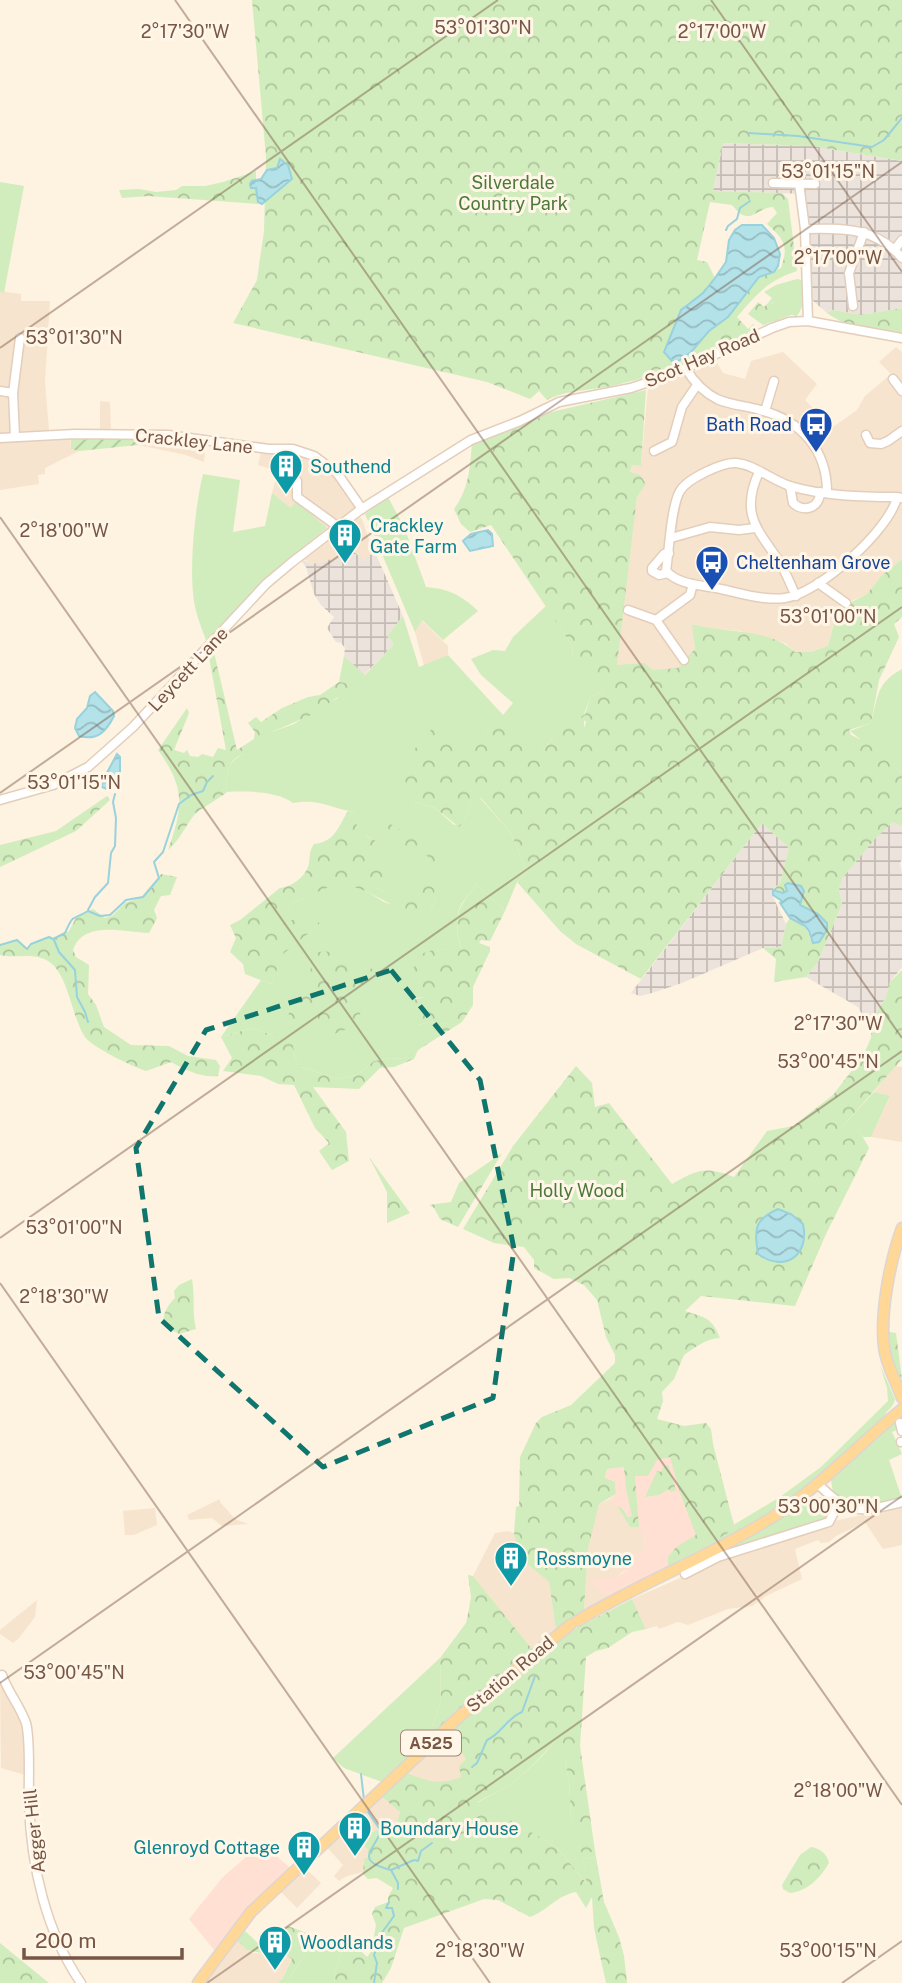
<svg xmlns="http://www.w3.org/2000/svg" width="902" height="1983" font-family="'Public Sans',sans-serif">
<defs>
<pattern id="industrial-grid" width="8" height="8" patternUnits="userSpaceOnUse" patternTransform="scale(1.75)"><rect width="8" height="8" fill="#ece4dc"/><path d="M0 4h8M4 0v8" fill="none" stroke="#c4bcb4"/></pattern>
<pattern id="forest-crowns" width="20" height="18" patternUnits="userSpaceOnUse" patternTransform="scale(1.75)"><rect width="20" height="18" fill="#d1edbd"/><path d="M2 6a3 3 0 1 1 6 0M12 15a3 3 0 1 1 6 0" fill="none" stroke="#aec39b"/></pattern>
<pattern id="garden-furrows" width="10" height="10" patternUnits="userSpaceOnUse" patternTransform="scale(1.75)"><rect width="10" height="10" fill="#d1edbd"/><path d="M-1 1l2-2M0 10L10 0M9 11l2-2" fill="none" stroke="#aec39b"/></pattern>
<pattern id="water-waves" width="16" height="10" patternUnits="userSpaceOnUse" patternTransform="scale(1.75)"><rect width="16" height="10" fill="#b3e2e9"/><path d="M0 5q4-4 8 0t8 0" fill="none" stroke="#96babf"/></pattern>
</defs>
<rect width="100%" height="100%" fill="#fef2e0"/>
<g fill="#f7e4ce">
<polygon points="0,291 21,294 21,301 50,301 45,382 49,430 70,431 71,449 79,451 45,468 45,474 38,475 39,484 0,490"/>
<polygon points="896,347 902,352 902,559 881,576 867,594 851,601 843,616 833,625 828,646 809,652 795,652 785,643 740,631 706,628 693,624 695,649 690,660 677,668 653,671 616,665 637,497 646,484 630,472 632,465 641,466 648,387 716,361 723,373 745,379 751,361 783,352 817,384 805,400 833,427 857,410 865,396 891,374 879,362"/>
<polygon points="100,401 110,402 111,430 100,431"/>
<polygon points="140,437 161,437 206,444 204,462 186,455 138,445"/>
<polygon points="261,452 292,452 309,457 338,477 358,507 327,528 296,502 292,509 272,493 278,471 258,465"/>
<polygon points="358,516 362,519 374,554 363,560 352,551 334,561 331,559 313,564 301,558"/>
<polygon points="421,620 448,646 448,655 424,666 415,632"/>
<polygon points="895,1066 902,1067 902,1142 871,1137 890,1097 874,1092"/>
<polygon points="220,1499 220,1502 235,1519 248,1524 222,1526 212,1518 189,1520 187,1515"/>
<polygon points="610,1499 617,1506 630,1527 639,1527 644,1532 645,1549 623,1563 627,1570 622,1572 603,1593 615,1596 584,1611 588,1549 591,1533 599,1504"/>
<polygon points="902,1506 902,1545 883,1549 865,1522 836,1536 829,1542 821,1543 818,1540 795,1549 802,1579 766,1596 752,1606 728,1609 688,1625 678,1622 659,1629 657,1626 646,1629 632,1599 719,1561 819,1529 834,1521"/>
<polygon points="155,1508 157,1525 134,1535 125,1535 123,1511"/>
<polygon points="508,1531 514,1533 527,1564 549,1582 556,1630 532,1649 473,1576 495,1533"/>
<polygon points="37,1600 35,1617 19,1638 13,1643 0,1634 0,1630"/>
<polygon points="0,1676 7,1694 23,1724 25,1775 1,1768"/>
<polygon points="444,1737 453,1738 466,1759 461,1777 441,1784 425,1781 406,1773"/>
<polygon points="381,1796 400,1812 395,1829 373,1831 365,1835 359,1833 352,1823"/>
<polygon points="348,1827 368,1850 368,1857 364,1860 363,1872 347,1876 339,1881 334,1876 343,1865 327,1847"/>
<polygon points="305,1868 321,1883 297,1908 279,1890"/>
<polygon points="235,1938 252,1953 282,1954 292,1959 283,1978 278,1983 203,1983"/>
</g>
<g fill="#ffe0d3">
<polygon points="672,1456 735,1524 735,1529 615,1596 603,1593 594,1585 592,1580 617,1577 627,1570 622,1563 645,1549 644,1533 639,1531 639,1527 630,1527 617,1506 610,1499 616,1494 615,1483 605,1478 607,1469 624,1467 634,1459"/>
<polygon points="262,1843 290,1868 250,1906 215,1951 189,1919 223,1877"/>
</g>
<g fill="url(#industrial-grid)">
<polygon points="723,143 812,146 902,161 902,308 861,315 833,310 827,313 820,307 812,300 811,293 805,194 713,191"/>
<polygon points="346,550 352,550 363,560 375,552 403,616 387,636 393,642 392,646 364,675 344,656 345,648 341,643 336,642 327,628 334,617 321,605 314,594 306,567 300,559 313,564 331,559 334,561"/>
<polygon points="893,822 902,826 902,859 900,863 902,874 902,967 890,982 886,997 872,1020 871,1031 858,1007 806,977 818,962 842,904 839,889 843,877 875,838"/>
<polygon points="762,823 789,848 780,883 773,889 773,897 786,924 781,947 763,948 682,983 652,993 640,996 631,993"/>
</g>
<g fill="#d1edbd">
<polygon points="0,182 24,186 4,293 0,291"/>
<path d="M 797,279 L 802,280 C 805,293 805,307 796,317 L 773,302 L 770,305 L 768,303 L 772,298 L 764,292 L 776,285 Z"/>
<path d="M 203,474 L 240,480 L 233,532 L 265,526 L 272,493 L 291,508 L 296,501 L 327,528 L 278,568 L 207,643 C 203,631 197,618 195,606 C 188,574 195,506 203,474 Z"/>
<path d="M 388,497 L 404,527 L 426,587 C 449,589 461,595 478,611 L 443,640 L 422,620 L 415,632 L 365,514 Z"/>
<path d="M 546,606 L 573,647 L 572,656 L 590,671 L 603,692 L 591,696 L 584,714 L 584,728 L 553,737 L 543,751 L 494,724 L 468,757 L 412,801 L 435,808 L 454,825 L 464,821 L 471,802 L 480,798 L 511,833 L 527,872 L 517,882 L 505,911 L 476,884 C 472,892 467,896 462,903 C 454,917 457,934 461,949 L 433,950 L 426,997 L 415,998 L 418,1025 L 430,1022 L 449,1024 C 417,1034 424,1037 404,1059 L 390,1058 L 374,1061 L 357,1075 L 337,1079 L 302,1067 L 295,1059 L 293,1045 L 280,1035 L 272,1035 L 252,1028 L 221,1037 L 261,980 L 271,984 L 282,954 L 320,924 L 253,939 L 293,903 L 340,881 L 368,892 L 384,902 L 428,916 L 436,899 L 420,894 L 409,903 L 376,888 L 369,849 L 376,841 L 357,831 L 355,812 C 330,808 320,798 293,803 C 278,791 246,791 227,792 C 225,753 238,761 264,740 L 266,734 L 294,724 L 327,703 L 337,699 L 347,683 L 339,682 L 344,656 L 365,675 L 392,646 L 393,642 L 387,636 L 403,616 L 419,667 L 448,655 L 503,715 L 513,703 L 481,675 L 471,659 L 493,650 L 505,651 L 513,637 Z"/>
<path d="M 902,669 L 902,773 L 850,731 L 871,723 C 878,697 876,683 902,669 Z"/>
<polygon points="874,1092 890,1096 871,1137 863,1137 860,1132 841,1128"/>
<path d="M 880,1365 L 895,1399 C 894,1408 884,1411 884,1419 L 801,1491 L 772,1512 L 670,1569 L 668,1567 L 734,1529 L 735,1524 L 780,1497 L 821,1467 L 888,1401 L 887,1388 Z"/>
<path d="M 902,1414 L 899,1429 L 892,1432 L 902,1454 L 889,1460 L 902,1499 C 872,1505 859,1512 833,1493 L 831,1480 Z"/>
<polygon points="821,1497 830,1506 831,1512 825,1520 725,1551 744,1541 803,1502 812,1498"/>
<polygon points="440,1658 441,1700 427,1741 382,1782 344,1768 333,1758"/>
<path d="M 561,1734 L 569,1782 L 571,1816 L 583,1853 L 595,1851 L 596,1857 L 583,1859 L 588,1885 L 559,1850 L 545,1840 L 478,1803 C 487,1796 498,1792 508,1786 C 529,1771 545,1754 561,1734 Z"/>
<polygon points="317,1939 342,1951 334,1976 335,1983 285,1983"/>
</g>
<g fill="url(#forest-crowns)" fill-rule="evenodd">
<path d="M 252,0 L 902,0 L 902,161 L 812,146 L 723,143 L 713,191 L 782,193 L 788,199 L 797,271 C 767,281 757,294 737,317 L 748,329 L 753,324 L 757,328 C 713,355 666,373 616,385 C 596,390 564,390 547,400 L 539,391 L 530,399 L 487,382 L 233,323 L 257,280 L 264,231 L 266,157 ZM 710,202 L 732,205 C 750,228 755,208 773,207 L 777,213 L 767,224 C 784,239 789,246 781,268 L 759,277 L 728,317 L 709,331 L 691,352 L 664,352 L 685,305 L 703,293 L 715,278 L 707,262 L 697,260 Z"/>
<polygon points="256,171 256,180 252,181 256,188 258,204 148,196 122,198 119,190 139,189 156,192 176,190 182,186 205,186 223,182"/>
<polygon points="778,300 794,314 763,325 748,314 758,302 764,307 768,303 771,304"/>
<path d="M 902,308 L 902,334 C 876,331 848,329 827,313 L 833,310 L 861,315 Z"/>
<path d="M 646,390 L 641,466 L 632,465 L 630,472 L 640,475 L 646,484 L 637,497 L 617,665 L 644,663 L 653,670 L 677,668 L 689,660 L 687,657 L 695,649 L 692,624 C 726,634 768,627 795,652 L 810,652 L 828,646 L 835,619 L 843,616 L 842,607 L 867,594 L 881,576 L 902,559 L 902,617 L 894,624 L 899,637 L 879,680 L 871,723 L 849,730 L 851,735 L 866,742 L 902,773 L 902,826 L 893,822 L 875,839 L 843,877 L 839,889 L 842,904 L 818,962 L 806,977 L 774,982 L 776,959 L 763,948 L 781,947 L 786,924 L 790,918 C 801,924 809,927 810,940 L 827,923 L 818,914 L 800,905 L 787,891 L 783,893 L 773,890 L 780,883 L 789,848 L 762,823 L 641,979 L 576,944 L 560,931 L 517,882 L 527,872 L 511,833 L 481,798 L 471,802 L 464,821 L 459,827 L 435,808 L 412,801 L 405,781 L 404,763 L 427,733 L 444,720 L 468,756 L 494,724 L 503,717 L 543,751 L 553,737 L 575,721 L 584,728 L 586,722 L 581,717 L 585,714 L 591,696 L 603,692 L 590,672 L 576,669 L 572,656 L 573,647 L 491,525 L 470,532 L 461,524 L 454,509 C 469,489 470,468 472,443 L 547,413 Z"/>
<path d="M 213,648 L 237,750 L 254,739 L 255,732 L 248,723 L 256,717 L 261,722 L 282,708 L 308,697 L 320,695 L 339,682 L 347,683 L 352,688 L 309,716 L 267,734 C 254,766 224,739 227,792 C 220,798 200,809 195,814 C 185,826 180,840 168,850 C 183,807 186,789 158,750 L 187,708 L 189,713 L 174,750 L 184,753 L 187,750 L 190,756 L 198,757 L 202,754 L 213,757 L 218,748 L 226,750 L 208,652 Z"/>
<polygon points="107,796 110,800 76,831 0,867 0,845 56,831"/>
<path d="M 348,811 L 356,812 L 357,831 L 366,831 L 366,836 L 376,841 L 369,849 L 389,867 L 376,888 L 409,902 L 420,894 L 415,878 L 430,871 L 436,899 L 428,916 L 419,919 L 368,892 L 340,882 L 293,903 L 256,937 L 309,912 L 320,924 L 283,954 L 271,984 L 245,974 L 243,964 L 230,952 L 236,938 L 230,925 L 240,920 L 280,888 C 291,887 304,878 308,867 C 311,858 308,852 314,844 C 335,842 338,827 348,811 Z"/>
<polygon points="384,816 396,830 412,827 421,830 448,856 446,861 435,865 421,849 410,852 393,836 381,817"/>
<path d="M 161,874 L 177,877 L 170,895 L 161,896 L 154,910 L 157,918 L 149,933 C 124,932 83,920 73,950 L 76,957 L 89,965 L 88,994 L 96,1005 L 104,1027 L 131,1045 L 169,1046 L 188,1056 L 216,1060 L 220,1066 L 218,1076 C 201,1078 186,1070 171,1062 L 146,1071 C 133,1067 92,1047 85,1037 C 71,1016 69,974 48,961 C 33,952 16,959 0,955 L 0,945 L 17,940 L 27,949 C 32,942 40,940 49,937 L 53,939 L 69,931 L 76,918 L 93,909 L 105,918 L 112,916 L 125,903 L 143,897 Z"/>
<path d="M 476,884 L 505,911 L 490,941 L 481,940 L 479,943 L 490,947 L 490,951 L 473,987 L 473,1005 L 462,1022 L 418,1050 L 414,1059 L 394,1067 L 380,1068 L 359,1089 L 313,1087 L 346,1132 L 349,1161 L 332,1170 L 319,1151 L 329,1143 L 315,1128 L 294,1085 L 278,1084 L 261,1076 L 223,1071 L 232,1058 L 221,1037 L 252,1028 L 272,1035 L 280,1034 L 293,1045 L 295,1059 L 302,1067 L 337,1079 L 357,1075 L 374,1061 L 390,1058 L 404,1059 L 420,1037 L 429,1030 L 447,1024 L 430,1022 L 418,1025 L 400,1021 C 399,1003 410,1000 425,997 L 409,976 L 421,954 L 433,950 L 461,948 C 457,934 454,917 463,903 C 467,896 472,892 476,884 Z"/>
<polygon points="344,951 377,972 353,991 363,1023 334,1034 316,1017 295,1026 287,1016 304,991 316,952"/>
<path d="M 902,970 L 902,1059 L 842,1127 L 860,1132 L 869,1148 L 826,1234 L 795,1306 L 701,1296 L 685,1311 C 705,1318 711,1316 720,1338 C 707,1338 694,1348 684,1355 L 674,1379 L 662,1392 L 663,1401 L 657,1419 L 684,1426 L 706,1423 L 711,1429 L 713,1444 L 735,1529 L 668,1567 L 668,1557 L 676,1547 L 696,1535 L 680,1493 L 670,1457 L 657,1460 L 648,1476 L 635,1476 L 639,1527 L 630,1527 L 617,1506 L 622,1508 L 628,1517 L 632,1516 L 626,1489 L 624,1467 L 607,1469 L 605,1478 L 615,1482 L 616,1494 L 599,1504 L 588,1549 L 584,1611 L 556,1630 L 549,1582 L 527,1564 L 522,1566 L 514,1533 L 516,1507 L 519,1506 L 520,1457 L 536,1423 L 542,1417 L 571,1405 L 615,1363 L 615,1355 L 606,1337 L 597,1300 L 584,1285 L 569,1278 L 554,1279 L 534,1268 L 534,1260 L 524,1247 L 494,1243 L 463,1229 L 513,1146 L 576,1066 L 592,1083 L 595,1107 L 609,1103 L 672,1184 C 697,1169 707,1166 734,1177 L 767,1131 L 793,1126 L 833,1095 L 863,1056 L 871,1038 L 872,1020 L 886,997 L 890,982 Z"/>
<polygon points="502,1153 458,1227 440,1219 434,1208 429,1205 451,1202 459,1183"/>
<polygon points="369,1157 410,1213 387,1223 387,1192"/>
<path d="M 192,1279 C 195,1296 192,1313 196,1329 L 179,1334 L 164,1326 C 162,1314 167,1306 175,1298 L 174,1291 L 179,1285 Z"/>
<path d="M 889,1332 L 896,1333 L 902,1379 C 893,1371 887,1348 885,1335 Z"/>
<polygon points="668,1464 676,1490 671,1492 669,1489 659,1495 645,1497 657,1471 661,1472 663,1467"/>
<polygon points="468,1575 473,1576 532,1649 427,1741 441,1700 440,1658 466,1623 469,1609 471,1597"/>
<path d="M 632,1599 L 646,1629 L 632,1632 L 608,1648 L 596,1651 L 586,1657 L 580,1746 L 595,1851 L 582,1854 L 571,1816 L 569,1782 L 561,1735 C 544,1753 529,1771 508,1786 C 498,1792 487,1796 478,1802 L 545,1840 L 559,1850 L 587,1884 L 583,1859 L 596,1857 L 604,1902 L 619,1937 L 624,1956 L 627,1983 L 606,1983 L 594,1928 L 592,1897 L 586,1908 L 576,1892 C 557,1895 547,1911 530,1917 L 498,1900 L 484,1899 L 404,1928 L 391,1968 L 382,1983 L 335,1983 L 334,1976 L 342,1951 L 317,1939 L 285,1983 L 278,1983 L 283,1978 L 292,1959 L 282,1954 L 272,1960 L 266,1954 L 247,1950 L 235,1938 L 243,1929 L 263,1948 L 288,1926 L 317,1937 L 332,1937 L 356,1946 L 367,1957 L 376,1945 L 373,1942 L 376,1925 L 372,1914 L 375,1907 L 388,1902 L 388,1897 L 393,1888 L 377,1878 L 368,1879 L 363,1874 L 364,1859 L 368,1857 L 368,1850 L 348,1827 L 352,1823 L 359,1833 L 364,1835 L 383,1828 L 395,1829 L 400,1812 L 381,1796 L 406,1773 C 430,1781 435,1786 461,1777 L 459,1766 L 466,1759 L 462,1753 L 451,1750 L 456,1746 L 453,1738 L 444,1737 L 463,1718 L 567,1633 Z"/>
<path d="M 811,1847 C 820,1848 827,1854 829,1863 C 820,1878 808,1891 790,1893 L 783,1889 L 782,1885 L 800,1855 Z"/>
<polygon points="0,1943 49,1983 0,1983"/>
</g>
<polygon fill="url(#garden-furrows)" points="140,437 138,445 79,451 71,449 71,438"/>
<g fill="url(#water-waves)" stroke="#98d2dc" stroke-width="2">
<polygon points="280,159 288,165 292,179 262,204 258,202 256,188 251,188 250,184 252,181 261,179 267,170 277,168"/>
<polygon points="742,225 762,225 774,238 780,254 778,266 774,272 759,277 728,317 709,331 691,352 677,362 672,361 664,352 681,310 703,293 715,278 726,262 729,240 735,230"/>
<polygon points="488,530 492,534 493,546 470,551 463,541 471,534"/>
<path d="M 95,692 L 113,711 L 114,716 C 106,732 97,741 79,736 L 75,728 L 77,719 L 87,708 L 90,696 Z"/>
<polygon points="117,754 120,757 120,776 107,789 102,787 102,782"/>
<polygon points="788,883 801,886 804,891 800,905 818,914 827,923 827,930 819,942 813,943 809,931 805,926 790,918 780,903 782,901 773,895 773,890 783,893 787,891 785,885"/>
<path d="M 778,1209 L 791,1214 L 803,1224 C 810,1256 784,1273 758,1254 C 754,1229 754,1220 778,1209 Z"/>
</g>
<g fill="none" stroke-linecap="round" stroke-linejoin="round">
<g stroke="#98d2dc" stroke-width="2">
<polyline points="749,133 798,136 872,147 884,140 902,118"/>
<polyline points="726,230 728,226 737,219 740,208 750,201"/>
<polyline points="88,910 95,897 108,883 111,853 115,846 116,818 113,802 115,794"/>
<polyline points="54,940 59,952 75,970 77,997 85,1012 88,1022"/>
<path d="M 0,945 L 17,940 L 27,949 L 31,944 L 49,937 L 53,939 L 65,933 C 74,913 71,921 88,911 L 100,916 L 110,915 L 126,900 L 143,897 L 159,878 L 154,862 L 163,852 L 179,804 L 191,795 L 203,791 L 207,782 L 213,776"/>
<path d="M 472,1767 L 477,1763 L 487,1740 C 501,1734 507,1718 522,1712 L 535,1676"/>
<polyline points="361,1774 364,1800"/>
<path d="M 366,1809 L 381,1831 C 373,1852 354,1860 391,1870 L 398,1883 L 398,1889"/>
<polyline points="391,1870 414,1860 418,1861 421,1851 432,1843"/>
<polyline points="374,1983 377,1963 374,1955 378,1944 378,1938 394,1916 392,1908 386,1908 389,1902"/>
</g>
<defs>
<g id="minor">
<polyline points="773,183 815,184"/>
<polyline points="799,183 805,229 808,321"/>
<path d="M 805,229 C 841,228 876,227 902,258"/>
<polyline points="895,249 902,240"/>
<polyline points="853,306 849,273 864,232"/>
<path d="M 686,369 C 694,382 703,392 717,399 C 730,405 747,406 760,410 C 801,420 827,450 827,492"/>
<polyline points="893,379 902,391"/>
<polyline points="0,391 13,393"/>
<polyline points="765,411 774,381"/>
<polyline points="866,435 870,443 881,444 888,441 902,431"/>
<polyline points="15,437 13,393 20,338"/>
<polyline points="0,438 75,434 168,435 269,449 293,449 314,456 337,473 362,509"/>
<polyline points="654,451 672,442 682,407 697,385"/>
<path d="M 759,472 C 740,513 757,529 779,561 C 786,572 790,584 796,596"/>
<polyline points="297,481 297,497 337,526"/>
<path d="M 790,486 L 793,503 C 804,513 820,508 820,492"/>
<path d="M 897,497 C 890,530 818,594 785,598 C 763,601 737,592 716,588 C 698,585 678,584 666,571 C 669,552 671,506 680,491 C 687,479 722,462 736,463 C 753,464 772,480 790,486 C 824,496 861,497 897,497 L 902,498"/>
<polyline points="671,538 710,527 739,530 755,528"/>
<polyline points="668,573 659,575 652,571 652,568 664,554 669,553"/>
<polyline points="818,583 846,603"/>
<polyline points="628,610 656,620 684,660"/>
<polyline points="656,620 690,595 693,584"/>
<polyline points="0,800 53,785 88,767 133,727 266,584 291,563 360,510 471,440 520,421 559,402 631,388 675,373 772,328 789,322 808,321 902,338"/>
<polyline points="900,1423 902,1431"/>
<polyline points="901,1442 902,1442"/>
<path d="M 817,1483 C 849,1515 859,1513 902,1502"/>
<polyline points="685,1574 718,1557 829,1522 839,1503"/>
<path d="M 2,1675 C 8,1692 20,1706 26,1723 C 31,1742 28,1783 29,1804 C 31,1866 46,1932 81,1983"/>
</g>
<g id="major">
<path d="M 902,1228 C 890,1261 880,1312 884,1347 C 886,1365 896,1381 902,1398"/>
<path d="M 577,1621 C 640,1583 709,1557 771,1518 C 819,1488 858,1445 902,1409"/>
<polyline points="198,1983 251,1912 462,1714 570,1625"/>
</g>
</defs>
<use href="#minor" stroke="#e3cebb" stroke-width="11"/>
<use href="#major" stroke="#ded6d2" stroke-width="13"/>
<use href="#minor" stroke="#fff" stroke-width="8"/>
<use href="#major" stroke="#ffd796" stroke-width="10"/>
</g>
<path fill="none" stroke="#0f766e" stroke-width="5" stroke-dasharray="14 9" stroke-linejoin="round" d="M 391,970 L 480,1080 L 514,1249 L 493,1398 L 323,1467 L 159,1318 L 136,1148 L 206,1030 Z"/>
<path fill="none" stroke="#775645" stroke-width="2" stroke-opacity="0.45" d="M 175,0 L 902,1038M 711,0 L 902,272M 0,348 L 498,0M 0,517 L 902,1805M 0,793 L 902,162M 0,1238 L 902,607M 0,1283 L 490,1983M 0,1683 L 902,1051M 207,1983 L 902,1496M 842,1983 L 902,1941"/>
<defs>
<symbol id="bus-pin" viewBox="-11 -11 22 30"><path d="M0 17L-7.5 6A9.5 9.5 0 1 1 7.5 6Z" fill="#1a4fb4" stroke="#fff6e8"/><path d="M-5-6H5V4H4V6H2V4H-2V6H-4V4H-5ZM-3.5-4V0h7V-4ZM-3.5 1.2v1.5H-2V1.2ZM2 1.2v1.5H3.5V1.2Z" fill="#fff"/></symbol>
<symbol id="building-pin" viewBox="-11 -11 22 30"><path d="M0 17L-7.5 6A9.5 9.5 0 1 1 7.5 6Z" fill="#0f9aa8" stroke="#fff6e8"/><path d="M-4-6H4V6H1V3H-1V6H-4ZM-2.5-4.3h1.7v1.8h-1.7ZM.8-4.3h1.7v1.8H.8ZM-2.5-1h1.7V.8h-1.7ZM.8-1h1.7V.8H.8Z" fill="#fff"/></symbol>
</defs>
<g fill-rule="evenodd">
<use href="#bus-pin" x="797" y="405" width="38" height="52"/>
<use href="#building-pin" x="267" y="447" width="38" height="52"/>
<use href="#building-pin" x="326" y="516" width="38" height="52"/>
<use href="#bus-pin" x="693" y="543" width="38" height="52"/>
<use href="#building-pin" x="492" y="1539" width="38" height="52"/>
<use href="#building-pin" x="336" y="1809" width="38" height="52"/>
<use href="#building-pin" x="285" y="1828" width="38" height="52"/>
<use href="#building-pin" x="256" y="1923" width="38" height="52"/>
</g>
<g text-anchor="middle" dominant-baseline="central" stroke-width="6" stroke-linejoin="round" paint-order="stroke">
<rect fill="#fff6e8" stroke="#a08676" stroke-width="2" x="401" y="1730.5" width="60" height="25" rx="5"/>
<g font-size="16" font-weight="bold" fill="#775645">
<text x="431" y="1743">A525</text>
</g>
<g font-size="18" fill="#4c7939" stroke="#fff6e8">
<text x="513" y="182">Silverdale<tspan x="513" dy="21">Country Park</tspan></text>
<text x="577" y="1190">Holly Wood</text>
</g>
<g font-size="18" fill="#775645" stroke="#fff6e8">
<text transform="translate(702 358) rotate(-23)">Scot Hay Road</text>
<text transform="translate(194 441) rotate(6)">Crackley Lane</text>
<text transform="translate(188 669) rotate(-47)">Leycett Lane</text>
<text transform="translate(510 1674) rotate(-40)">Station Road</text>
<text transform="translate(34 1831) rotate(-96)">Agger Hill</text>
</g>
<g font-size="18" fill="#164399" stroke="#fff6e8" text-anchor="end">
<text x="792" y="424">Bath Road</text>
<text x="736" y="562" text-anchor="start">Cheltenham Grove</text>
</g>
<g font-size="18" fill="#0d838f" stroke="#fff6e8" text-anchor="start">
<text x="310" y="466">Southend</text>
<text x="370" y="525">Crackley<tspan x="370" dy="21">Gate Farm</tspan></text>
<text x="536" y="1558">Rossmoyne</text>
<text x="380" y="1828">Boundary House</text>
<text x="280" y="1847" text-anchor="end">Glenroyd Cottage</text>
<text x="300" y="1942">Woodlands</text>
</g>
</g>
<g font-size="18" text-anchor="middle" fill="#775645" stroke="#fff6e8" stroke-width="6" stroke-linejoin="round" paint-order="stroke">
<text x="483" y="34">53°01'30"N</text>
<text x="185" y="38">2°17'30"W</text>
<text x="722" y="38">2°17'00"W</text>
<text x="828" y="178">53°01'15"N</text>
<text x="838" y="264">2°17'00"W</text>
<text x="74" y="344">53°01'30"N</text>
<text x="64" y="537">2°18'00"W</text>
<text x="828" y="623">53°01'00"N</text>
<text x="74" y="789">53°01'15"N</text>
<text x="838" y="1030">2°17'30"W</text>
<text x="828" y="1068">53°00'45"N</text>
<text x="74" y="1234">53°01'00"N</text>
<text x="64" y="1303">2°18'30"W</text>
<text x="828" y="1513">53°00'30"N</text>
<text x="74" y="1679">53°00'45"N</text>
<text x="838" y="1797">2°18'00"W</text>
<text x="480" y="1957">2°18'30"W</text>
<text x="828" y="1957">53°00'15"N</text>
</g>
<path d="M24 1948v10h158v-10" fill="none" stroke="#775645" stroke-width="3.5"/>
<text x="35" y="1948" font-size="21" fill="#775645" stroke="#fff6e8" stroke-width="5" paint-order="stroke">200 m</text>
</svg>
